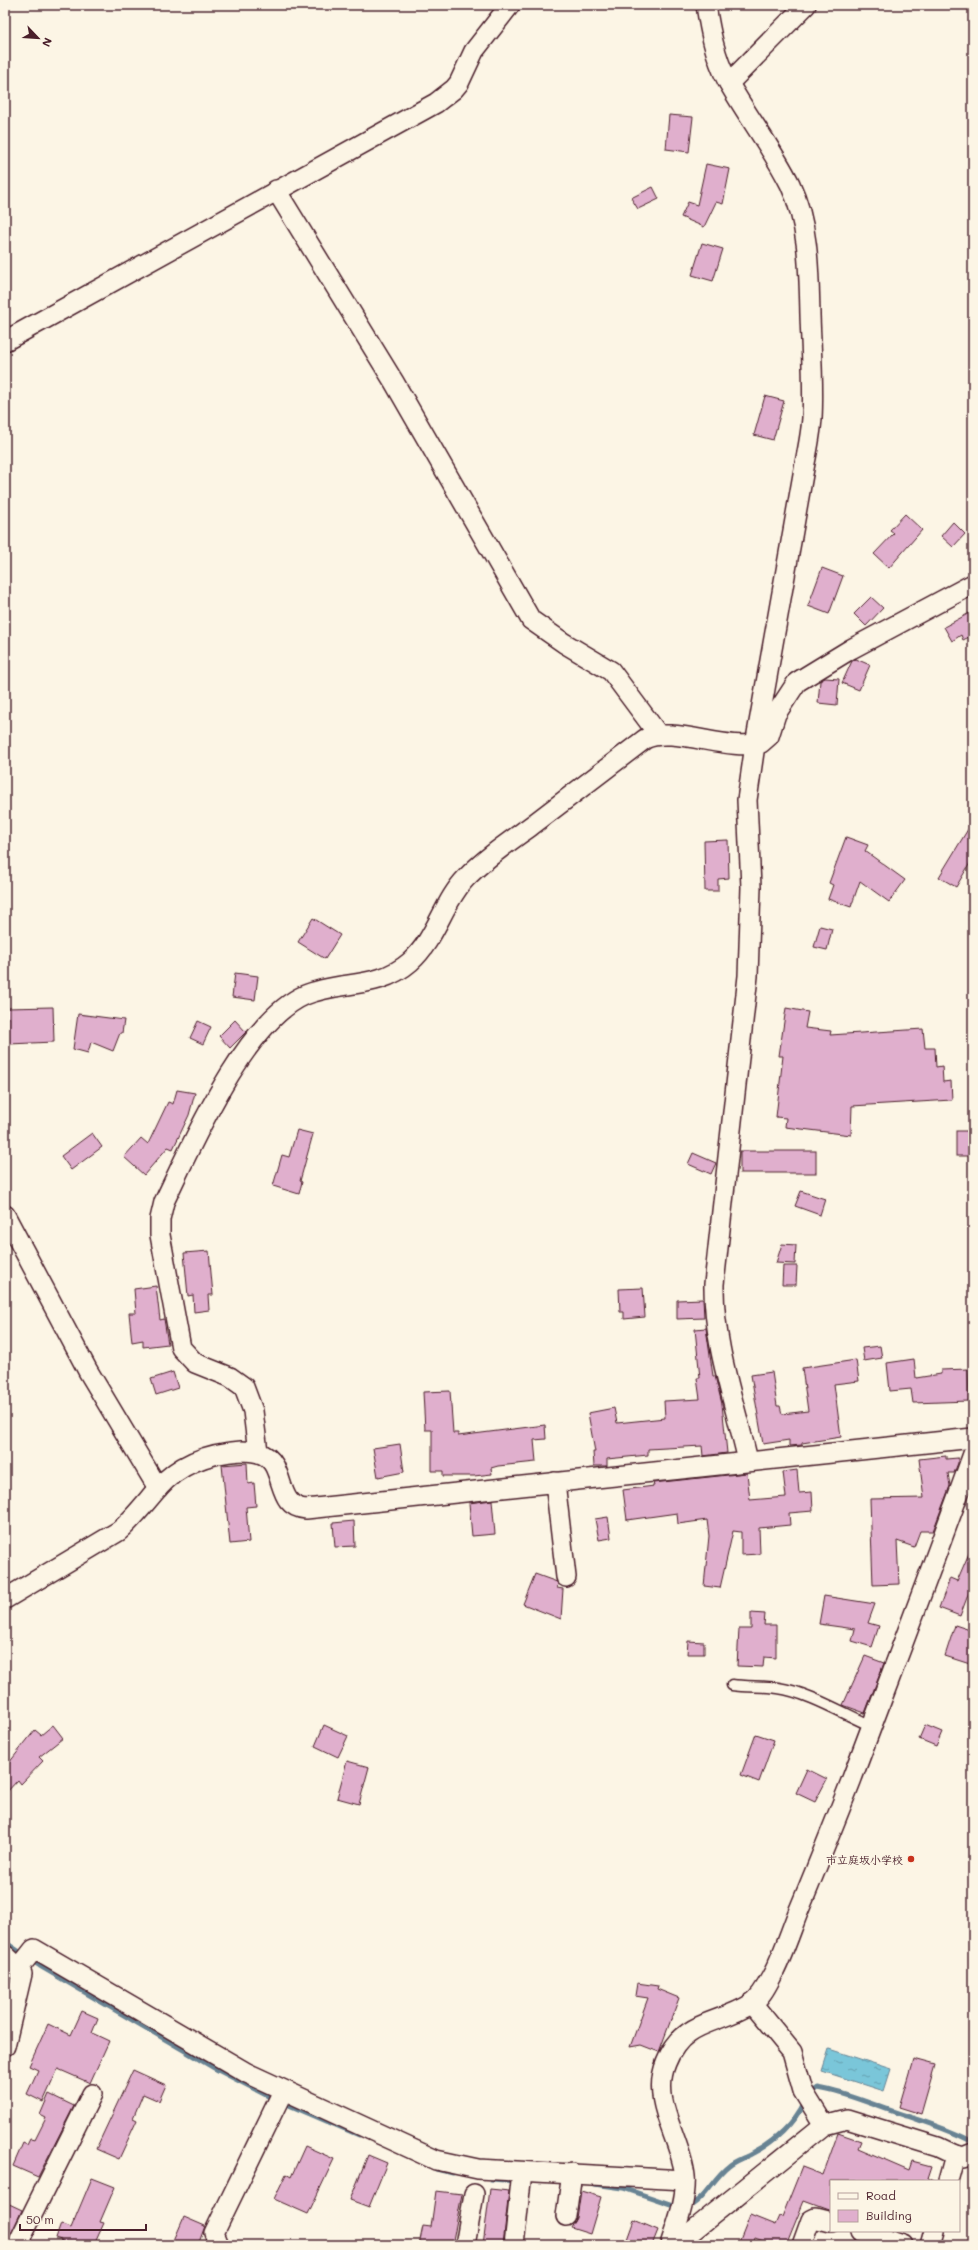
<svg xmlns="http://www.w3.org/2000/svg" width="978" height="2250" font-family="Mali,'Klee One',sans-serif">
<defs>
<pattern id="water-ripples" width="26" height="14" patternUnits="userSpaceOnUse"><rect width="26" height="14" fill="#7ac6d9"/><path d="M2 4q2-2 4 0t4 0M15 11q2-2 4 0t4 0" fill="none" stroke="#66a0b0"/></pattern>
</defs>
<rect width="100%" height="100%" fill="#fcf5e5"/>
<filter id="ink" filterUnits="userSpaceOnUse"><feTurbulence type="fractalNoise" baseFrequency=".025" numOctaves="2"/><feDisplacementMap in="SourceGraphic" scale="8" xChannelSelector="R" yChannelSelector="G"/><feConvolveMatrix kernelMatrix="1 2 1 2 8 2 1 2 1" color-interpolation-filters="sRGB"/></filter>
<g filter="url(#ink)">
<polygon fill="url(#water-ripples)" stroke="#678393" points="829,2049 891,2069 884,2091 822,2071"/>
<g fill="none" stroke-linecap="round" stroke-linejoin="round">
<g stroke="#678393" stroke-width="5">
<polyline points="5,1942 40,1966 216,2069 274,2099"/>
<path d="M 810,2094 L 818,2088 C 849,2093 877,2107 907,2116 C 930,2124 951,2130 973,2142"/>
<polyline points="282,2102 359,2135"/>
<polyline points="436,2169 453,2173"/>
<polyline points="491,2179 517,2181"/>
<polyline points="594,2184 623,2188 679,2207"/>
<path d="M 686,2208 C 706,2199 712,2179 729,2166 C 736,2160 745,2158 753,2153 C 774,2142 794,2124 804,2102"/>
</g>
</g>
<g fill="#e0afcd" stroke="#4a1f2b">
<polygon points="669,115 693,117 689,152 666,149"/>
<polygon points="706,164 730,169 723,204 716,202 704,227 681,217 688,202 697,205"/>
<polygon points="653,187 659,199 638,209 631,198"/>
<polygon points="702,243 723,249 713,281 692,275"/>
<polygon points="765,396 784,401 773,440 754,435"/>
<polygon points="905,514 922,530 889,568 874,554 894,533 890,530"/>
<polygon points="953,522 965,534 953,547 941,536"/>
<polygon points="822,568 843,576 829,614 808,606"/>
<polygon points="871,597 883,608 866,626 854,614"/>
<polygon points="973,611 973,635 963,640 961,635 952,641 944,627"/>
<polygon points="856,659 870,665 859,690 842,683 852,661"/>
<polygon points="825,678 839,679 837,705 818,703 820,681"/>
<polygon points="973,821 973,858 956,887 939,877"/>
<polygon points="846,837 868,845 865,851 905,880 889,902 860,881 851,907 828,899 833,885 829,883"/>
<polygon points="728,840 729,878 718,879 718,891 705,891 704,841"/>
<polygon points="313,918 340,935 325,959 298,942"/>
<polygon points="820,926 832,929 827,950 814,947"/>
<polygon points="235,973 258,976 255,1000 232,997"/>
<polygon points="53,1007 54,1042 9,1044 7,1008"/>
<polygon points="786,1008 808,1012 805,1028 831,1031 830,1035 923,1029 925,1048 935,1048 936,1067 942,1066 943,1082 951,1081 952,1100 852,1106 851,1135 785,1127 786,1118 776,1117 783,1056 779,1056"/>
<polygon points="78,1014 124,1020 122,1033 120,1033 113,1051 91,1042 88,1053 73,1049"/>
<polygon points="235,1020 246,1032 230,1048 219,1036"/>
<polygon points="198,1021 211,1027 203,1044 190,1038"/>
<polygon points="177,1090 195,1093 189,1115 173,1149 168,1147 144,1175 124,1157 141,1138 148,1144 168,1102 173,1104"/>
<polygon points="297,1130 313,1134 300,1181 302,1182 299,1194 273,1186 282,1155 289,1157"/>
<rect x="956" y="1131" width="17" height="25"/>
<polygon points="92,1133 102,1147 71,1170 61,1156"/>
<rect x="740" y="1151" width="76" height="22"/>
<polygon points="693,1153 716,1163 711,1174 688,1164"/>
<polygon points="801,1191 825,1199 820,1215 795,1206"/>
<polygon points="782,1244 796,1245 795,1264 776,1263"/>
<polygon points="209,1251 213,1295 208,1295 209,1310 194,1312 193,1295 188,1296 184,1253"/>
<polygon points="783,1266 797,1266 796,1285 782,1285"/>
<polygon points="156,1286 160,1320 164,1319 168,1344 143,1347 143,1340 132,1342 129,1313 136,1313 134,1289"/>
<polygon points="643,1288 645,1317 624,1319 624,1312 620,1312 619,1289"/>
<polygon points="703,1299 704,1318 677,1319 677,1300"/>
<polygon points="706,1328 713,1376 715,1376 722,1404 727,1453 703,1456 702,1446 648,1449 648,1455 607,1459 607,1466 594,1466 593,1452 595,1452 588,1413 614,1408 617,1423 665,1418 664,1401 700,1399 697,1378 700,1378 695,1329"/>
<polygon points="880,1346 882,1358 864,1361 862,1348"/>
<polygon points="914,1359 916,1378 941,1374 941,1370 968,1369 969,1401 913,1403 911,1389 890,1391 887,1363"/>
<polygon points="856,1360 859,1381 834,1384 841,1437 802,1443 802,1445 789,1446 789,1440 763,1444 751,1375 772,1372 777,1406 780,1406 782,1414 808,1411 802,1368"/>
<polygon points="173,1372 178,1388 156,1395 151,1379"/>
<polygon points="450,1391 453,1433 458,1433 458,1436 545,1425 546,1439 534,1440 536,1462 498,1466 491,1468 492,1474 474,1476 443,1476 443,1471 432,1471 432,1430 425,1430 423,1392"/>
<polygon points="400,1444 404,1472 378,1477 373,1448"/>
<polygon points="946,1456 946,1459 958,1458 958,1463 954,1473 948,1473 950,1486 933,1531 920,1531 914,1547 897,1541 899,1584 873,1585 870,1499 924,1498 919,1459"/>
<polygon points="247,1463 248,1484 254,1483 256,1506 246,1507 249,1542 230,1544 222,1465"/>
<polygon points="797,1470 799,1493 812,1492 813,1511 789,1513 790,1525 759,1528 760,1554 741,1555 741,1532 733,1531 720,1588 704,1586 709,1536 707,1520 678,1524 677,1513 627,1520 623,1490 654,1486 653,1483 747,1473 750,1500 786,1497 783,1472"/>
<polygon points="492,1500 495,1534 472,1536 469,1503"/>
<polygon points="608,1517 611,1538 599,1540 595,1519"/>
<polygon points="354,1521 355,1546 335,1547 333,1523"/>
<polygon points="973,1544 973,1582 960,1616 939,1608 950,1578 957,1581"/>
<polygon points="535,1574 557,1582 558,1584 557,1588 563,1589 561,1619 523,1604"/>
<polygon points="824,1596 875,1604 868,1623 879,1626 872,1647 852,1641 855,1629 819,1624"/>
<polygon points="751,1613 765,1614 764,1625 776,1625 776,1658 764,1657 763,1667 737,1666 739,1629 751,1629"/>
<polygon points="955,1625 973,1631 973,1665 945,1656"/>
<polygon points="688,1641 704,1642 704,1654 687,1654"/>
<polygon points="865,1656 884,1663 865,1713 843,1705"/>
<polygon points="53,1725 63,1738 39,1757 43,1761 21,1784 18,1780 5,1794 5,1768 35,1730 41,1735"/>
<polygon points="324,1725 348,1736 338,1757 315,1746"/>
<polygon points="925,1725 942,1732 936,1746 919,1739"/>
<polygon points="756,1734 774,1740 759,1782 741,1775"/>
<polygon points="347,1761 369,1767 359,1804 337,1798"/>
<polygon points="807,1769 827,1779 815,1802 796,1793"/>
<polygon points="637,1983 658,1986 657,1989 679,1998 659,2052 641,2045 630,2047 648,1998 635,1996"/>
<polygon points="82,2011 98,2018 92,2033 109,2041 90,2083 58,2069 43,2102 27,2094 38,2070 29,2066 48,2024 71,2035"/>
<polygon points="913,2059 935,2065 921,2114 899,2107"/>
<polygon points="133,2070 166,2085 159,2101 143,2094 133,2118 137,2120 119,2159 96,2149"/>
<polygon points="49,2094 74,2106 38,2177 13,2166 23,2143 27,2145 30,2139 35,2140 46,2118 40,2115"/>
<polygon points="838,2133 861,2141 858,2148 909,2170 912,2161 931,2166 927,2178 933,2181 831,2181 831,2211 804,2201 786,2245 774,2245 755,2238 752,2245 738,2245 750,2215 775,2225 779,2216 782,2217 802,2167 823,2175"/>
<polygon points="305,2146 334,2159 308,2214 274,2199 286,2174 291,2177"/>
<polygon points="368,2155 387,2163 369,2207 350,2200"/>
<polygon points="92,2178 115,2187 100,2222 104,2223 94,2245 60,2245 62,2240 56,2238 61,2224 71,2228"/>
<polygon points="490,2189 509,2191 503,2245 483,2245"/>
<polygon points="436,2191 462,2194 452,2245 419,2245 423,2226 431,2227"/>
<polygon points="581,2191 601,2197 590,2234 571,2228 577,2218"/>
<polygon points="5,2202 22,2210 6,2245 5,2245"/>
<polygon points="184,2217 205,2226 198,2245 172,2245"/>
<polygon points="634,2220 658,2230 652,2245 625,2245"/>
</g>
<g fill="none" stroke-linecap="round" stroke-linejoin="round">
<defs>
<path id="lane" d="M 732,1685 C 747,1687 763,1686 778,1688 C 808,1692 844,1714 872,1726"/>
<g id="street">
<path d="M 706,5 C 710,31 715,57 727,80 C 747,116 772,148 790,184 C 809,224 809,272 810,315 C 811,349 814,384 812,418 C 811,433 808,448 805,463 L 755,745 L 747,800 L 751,887 L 748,976 L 714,1284 C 713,1344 735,1403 748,1461"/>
<polyline points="729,83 806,5"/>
<polyline points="276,190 394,382 531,620 564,643 611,671 655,730 656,735"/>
<polyline points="5,341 436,103 454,89 459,83 474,51 510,5"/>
<polyline points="5,1215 88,1371 158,1488"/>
<path d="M 258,1452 L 253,1411 L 244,1387 L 230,1377 L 195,1363 L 181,1348 L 160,1235 L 160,1219 L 164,1202 C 192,1144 245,1021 305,995 C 340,980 378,990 410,962 C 436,939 443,902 466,878 C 485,858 509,842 531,826 C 569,797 607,768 645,739 C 671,725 728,752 761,743 L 769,736 L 776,714 L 797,682 L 851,649 L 973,584"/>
<polyline points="555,1482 566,1577"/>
<path d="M 5,1599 L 119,1531 C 134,1518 145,1503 158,1488 C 180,1463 209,1453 241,1451 C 258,1451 271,1454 277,1472 C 284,1489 284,1507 306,1509 L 973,1438"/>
<polyline points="5,1955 19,1968 22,1974 5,2046"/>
<polyline points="19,1968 34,1949 247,2073 436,2160 478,2169 685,2180"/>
<polyline points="752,2003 792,2052 803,2091 824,2125"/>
<polyline points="948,2181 955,2155"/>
<polyline points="566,2216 572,2173"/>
<polyline points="860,2231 903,2245"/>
<polyline points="17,2245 92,2094"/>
<polyline points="219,2245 214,2233 283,2091"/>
<polyline points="465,2245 474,2194"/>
<polyline points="514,2245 522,2172"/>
<path d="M 670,2245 C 677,2223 687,2199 685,2176 C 681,2138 650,2102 666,2063 C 683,2019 718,2025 751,2004 C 762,1997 768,1983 774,1972 C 784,1952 791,1930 799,1910 C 817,1867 834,1824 851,1781 C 892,1672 934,1563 973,1454"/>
<polyline points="675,2245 824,2125 847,2119 938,2147 955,2155 963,2157 973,2153"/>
<polyline points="802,2245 811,2220 815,2218 831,2222"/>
<polyline points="930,2245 934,2231"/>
</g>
</defs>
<use href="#lane" stroke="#4a1f2b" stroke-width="13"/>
<use href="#street" stroke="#4a1f2b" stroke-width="22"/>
<use href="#lane" stroke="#fcf5e5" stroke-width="10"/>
<use href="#street" stroke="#fcf5e5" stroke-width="19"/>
</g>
</g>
<circle fill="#c8321e" stroke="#fcf5e5" stroke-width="1.5" cx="911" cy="1859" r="4"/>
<g text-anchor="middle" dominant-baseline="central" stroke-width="3" stroke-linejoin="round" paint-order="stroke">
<g font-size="11" font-weight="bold" fill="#4a1f2b" stroke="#fcf5e5" text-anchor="end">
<text x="903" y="1859">市立庭坂小学校</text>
</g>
</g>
<rect width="978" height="2250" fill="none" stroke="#fcf5e5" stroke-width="20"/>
<rect x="10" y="10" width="958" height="2230" fill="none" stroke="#4a1f2b" stroke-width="1.5" filter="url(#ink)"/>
<rect x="830" y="2180" width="130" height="52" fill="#fcf5e5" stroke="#b59f9b"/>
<rect x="838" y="2193" width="20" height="6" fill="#fcf5e5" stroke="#b59f9b"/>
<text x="866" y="2200" font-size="12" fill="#4a1f2b">Road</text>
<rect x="838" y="2210" width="20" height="12" fill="#e0afcd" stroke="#b59f9b"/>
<text x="866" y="2220" font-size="12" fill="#4a1f2b">Building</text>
<g transform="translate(38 38) rotate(115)" stroke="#fcf5e5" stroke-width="3" paint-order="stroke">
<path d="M0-3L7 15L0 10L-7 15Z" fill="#4a1f2b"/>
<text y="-6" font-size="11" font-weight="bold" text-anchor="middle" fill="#4a1f2b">N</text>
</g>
<path d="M20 2224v6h126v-6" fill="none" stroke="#4a1f2b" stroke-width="2"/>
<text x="26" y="2224" font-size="12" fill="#4a1f2b" stroke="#fcf5e5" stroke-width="3" paint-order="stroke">50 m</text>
</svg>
